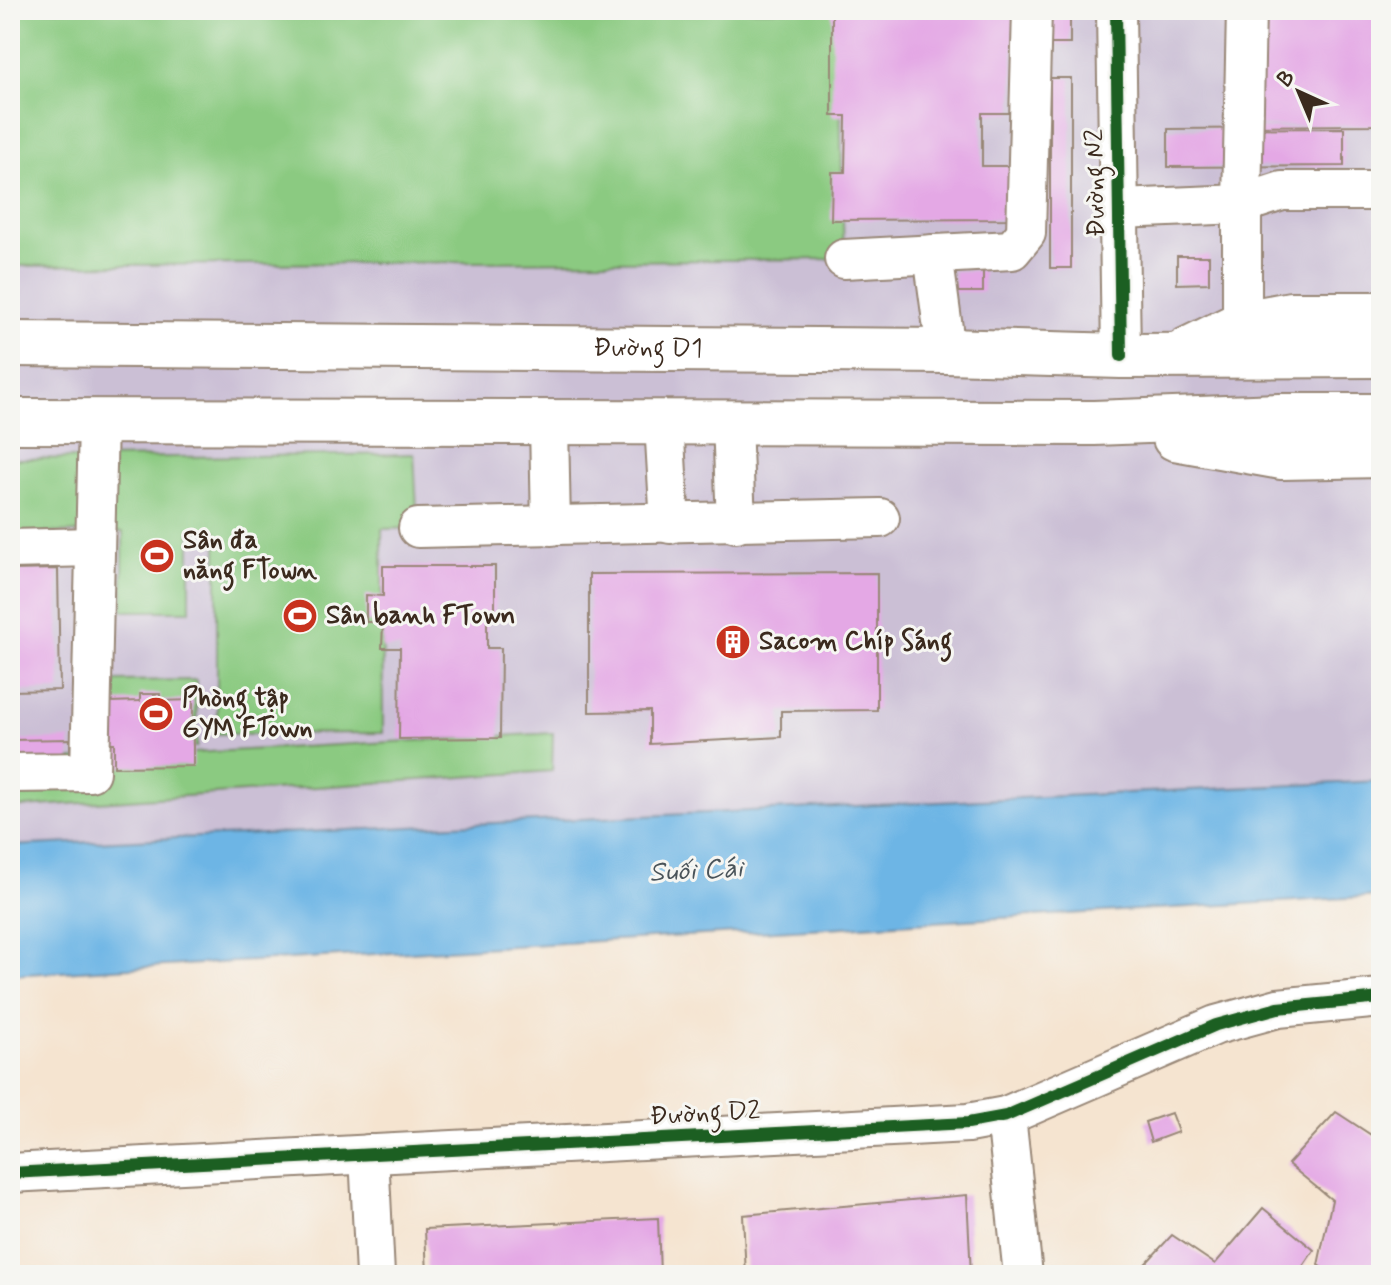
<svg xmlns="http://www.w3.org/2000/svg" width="1391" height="1285" font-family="Mynerve,sans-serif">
<rect width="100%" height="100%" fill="#f6f6f2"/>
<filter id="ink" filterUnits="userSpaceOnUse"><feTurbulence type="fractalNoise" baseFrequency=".0125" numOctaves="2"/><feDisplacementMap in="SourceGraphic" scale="16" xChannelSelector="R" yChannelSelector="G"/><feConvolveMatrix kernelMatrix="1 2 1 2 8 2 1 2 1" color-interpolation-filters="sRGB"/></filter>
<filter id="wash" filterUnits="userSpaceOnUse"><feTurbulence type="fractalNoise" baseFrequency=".006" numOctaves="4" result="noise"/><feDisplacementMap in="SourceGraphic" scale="32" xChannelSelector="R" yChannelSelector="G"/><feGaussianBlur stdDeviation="1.8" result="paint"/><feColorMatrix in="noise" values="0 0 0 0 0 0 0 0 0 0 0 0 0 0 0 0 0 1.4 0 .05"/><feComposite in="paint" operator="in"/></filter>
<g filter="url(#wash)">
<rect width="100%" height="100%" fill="#f5e4d0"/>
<polygon fill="#cbbfd5" points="10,10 1381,10 1381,781 10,846"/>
<g fill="#8bca81" stroke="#637a50" stroke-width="2">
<polygon points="10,10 838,10 844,259 10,266"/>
<polygon points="414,454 418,528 382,529 383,733 217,734 217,531 190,531 190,611 123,611 123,532 10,533 10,459"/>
<polygon points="196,680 197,747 116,748 115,681"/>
<polygon points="553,733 552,771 10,808 10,763"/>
</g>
<polygon fill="#6db5e5" stroke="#547082" stroke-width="2" points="1381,781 1381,896 10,975 10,846"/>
<g id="blocks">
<g fill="#e4a8e5">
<polygon points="832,10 1013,10 1013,113 982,113 982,166 1013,166 1013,219 831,220 832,172 845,172 846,116 832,116"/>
<rect x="1045" y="10" width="25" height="34"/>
<polygon points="1237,10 1381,10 1381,125 1237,126"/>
<rect x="1050" y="78" width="21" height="190"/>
<polygon points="1344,128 1344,166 1168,167 1168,129"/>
<polygon points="1177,256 1209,256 1209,283 1177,284"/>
<rect x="954" y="271" width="29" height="21"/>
<polygon points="383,566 495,566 495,616 487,616 487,648 501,648 500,738 399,739 400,648 382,648 383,622 366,622 366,595 383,596"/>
<polygon points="58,569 60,690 10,691 10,570"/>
<polygon points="877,573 877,710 781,711 781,737 650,744 650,711 589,712 589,574"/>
<polygon points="140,694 160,694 160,701 193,700 193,766 114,767 114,743 109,743 109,702 140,701"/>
<polygon points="70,739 70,764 10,765 10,740"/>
<polygon points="1336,1112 1379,1140 1381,1137 1380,1275 1332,1275 1318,1265 1332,1200 1288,1164"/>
<polygon points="1171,1113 1178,1132 1151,1142 1145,1122"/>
<polygon points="967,1195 971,1275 746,1275 743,1215"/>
<polygon points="1263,1208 1314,1250 1297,1275 1135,1275 1172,1235 1215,1264"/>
<polygon points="658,1218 660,1275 427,1275 425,1229"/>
</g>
</g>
</g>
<g filter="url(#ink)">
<use href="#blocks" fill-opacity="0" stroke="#988777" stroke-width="2"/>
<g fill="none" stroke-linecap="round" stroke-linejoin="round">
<defs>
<g id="minor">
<polyline points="1116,10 1121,356"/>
<polyline points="1119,209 1242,204 1246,10"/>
<polyline points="933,254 946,351"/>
<polyline points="844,259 1012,250 1026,233 1032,10"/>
<polyline points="1242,323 1242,204 1282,191 1381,191"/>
<polyline points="664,423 670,524"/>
<polyline points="732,423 736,523"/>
<polyline points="549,424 551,526"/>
<polyline points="418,528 880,518"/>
<polyline points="10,549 94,547"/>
<polyline points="10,773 90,772 98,422"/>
<polyline points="1006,1116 1023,1275"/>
<polyline points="369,1154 375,1275"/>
<polyline points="10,1173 968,1123 1006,1116 1216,1025 1278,1008 1381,998"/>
</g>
<g id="major">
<path id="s1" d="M 10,344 L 946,351 L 1121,356 L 1381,355"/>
<polyline points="1187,350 1242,323 1291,314 1381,314"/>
<polyline points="10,421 1094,423 1279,416 1381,416"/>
<polyline points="1175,438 1282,457 1381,455"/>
</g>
</defs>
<use href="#minor" stroke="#988777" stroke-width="42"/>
<use href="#major" stroke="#988777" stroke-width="48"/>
<use href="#minor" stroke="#fff" stroke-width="38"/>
<use href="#major" stroke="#fff" stroke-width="44"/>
<defs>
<g id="cycleway">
<polyline points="1116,10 1121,356"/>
<polyline points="10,1173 968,1123 1006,1116 1216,1025 1278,1008 1381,998"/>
</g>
</defs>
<use href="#cycleway" stroke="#f6f6f2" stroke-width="17"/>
<use href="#cycleway" stroke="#1b5e20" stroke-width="12"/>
</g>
</g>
<defs>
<symbol id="stadium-disc" viewBox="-11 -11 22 22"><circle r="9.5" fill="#c8321e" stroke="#f6f6f2"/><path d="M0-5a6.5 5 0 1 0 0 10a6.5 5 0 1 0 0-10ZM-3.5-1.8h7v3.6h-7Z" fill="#fff"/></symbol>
<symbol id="building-disc" viewBox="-11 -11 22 22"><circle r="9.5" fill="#c8321e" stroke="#f6f6f2"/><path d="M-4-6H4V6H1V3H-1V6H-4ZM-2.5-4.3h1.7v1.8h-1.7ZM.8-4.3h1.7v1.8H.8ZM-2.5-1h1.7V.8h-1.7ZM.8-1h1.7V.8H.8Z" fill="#fff"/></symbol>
</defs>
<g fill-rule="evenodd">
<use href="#stadium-disc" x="137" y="536" width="40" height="40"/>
<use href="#stadium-disc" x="280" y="596" width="40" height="40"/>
<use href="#building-disc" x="713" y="622" width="40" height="40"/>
<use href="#stadium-disc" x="136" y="694" width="40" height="40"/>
</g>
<g text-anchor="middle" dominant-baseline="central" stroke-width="6" stroke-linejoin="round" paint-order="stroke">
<g font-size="26" fill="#3b2a1e" stroke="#f6f6f2">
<text transform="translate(1096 183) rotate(-91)">Đường N2</text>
<text stroke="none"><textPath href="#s1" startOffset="638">Đường D1</textPath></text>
<text transform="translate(705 1114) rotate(-3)">Đường D2</text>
</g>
<g font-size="26" font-weight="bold" fill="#3b2a1e" stroke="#f6f6f2" text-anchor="start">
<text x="183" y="541">Sân đa<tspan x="183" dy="30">năng FTown</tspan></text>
<text x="326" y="616">Sân banh FTown</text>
<text x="759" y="642">Sacom Chíp Sáng</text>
<text x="182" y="699">Phòng tập<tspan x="182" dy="30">GYM FTown</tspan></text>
</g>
<g font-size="28" font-style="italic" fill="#4a545a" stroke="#f6f6f2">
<text transform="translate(696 871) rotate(-3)">Suối Cái</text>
</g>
</g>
<rect width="1391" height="1285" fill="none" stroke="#f6f6f2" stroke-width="40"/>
<g transform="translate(1299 92) rotate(316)" stroke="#f6f6f2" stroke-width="6" paint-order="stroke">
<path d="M0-6L14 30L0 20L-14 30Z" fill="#3b2a1e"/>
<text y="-12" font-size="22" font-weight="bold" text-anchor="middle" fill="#3b2a1e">B</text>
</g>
</svg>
